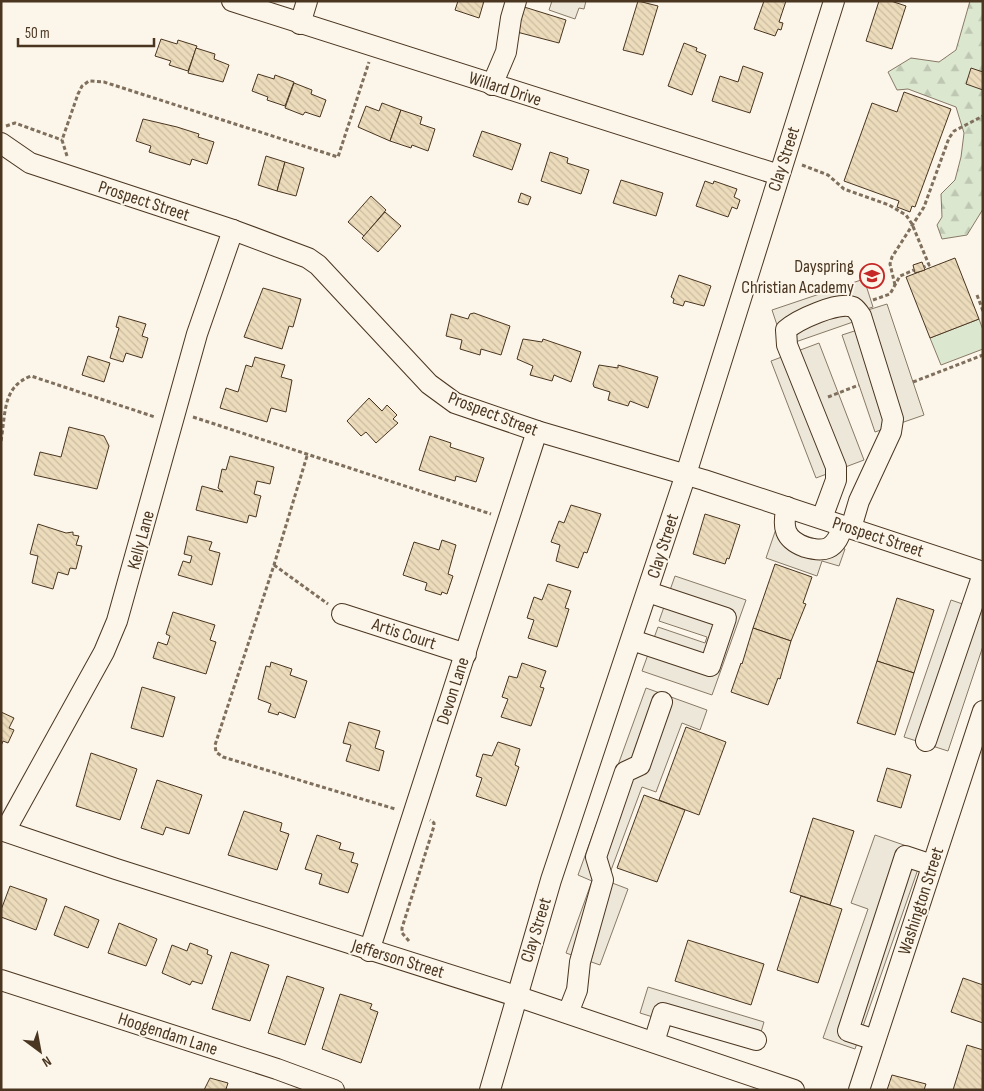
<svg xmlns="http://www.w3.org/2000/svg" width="984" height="1091" font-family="'Sofia Sans Condensed',sans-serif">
<defs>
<pattern id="forest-firs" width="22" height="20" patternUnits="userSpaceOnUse" patternTransform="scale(1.25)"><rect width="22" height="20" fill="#dce7d0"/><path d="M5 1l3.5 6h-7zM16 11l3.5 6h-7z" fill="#bec7b2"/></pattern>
<pattern id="building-back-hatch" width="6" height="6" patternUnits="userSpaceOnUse" patternTransform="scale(1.25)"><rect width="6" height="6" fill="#ecdcbc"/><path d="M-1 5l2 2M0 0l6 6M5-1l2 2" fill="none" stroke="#ccbda1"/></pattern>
</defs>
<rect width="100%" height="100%" fill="#fbf6e9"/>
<polygon fill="url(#forest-firs)" stroke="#887966" points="970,1 983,1 983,209 967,235 942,239 937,225 942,217 941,194 955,180 961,157 964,133 956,107 908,89 897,90 888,72 911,58 939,62 956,50"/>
<polygon fill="#dce7d0" stroke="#887966" points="979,319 983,330 983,349 941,365 930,338"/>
<g fill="#ede7d9" stroke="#887966">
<polygon points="552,1 586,1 584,9 579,8 575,19 549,10"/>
<polygon points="864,279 873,307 851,314 853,322 784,346 772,310"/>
<polygon points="887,304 924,415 875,432 842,335 873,325 868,310"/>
<polygon points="819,343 864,460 816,478 771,361"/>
<polygon points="777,526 845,549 839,566 822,561 817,576 766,558"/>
<polygon points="675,576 746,600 712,695 642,671 658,627 705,643 707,637 659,621"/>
<polygon points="951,600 983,611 983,646 948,751 904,737"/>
<polygon points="646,688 707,710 700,730 682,723 656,792 642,787 607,881 628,889 600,965 566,953 592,881 578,875"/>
<polygon points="875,835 924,852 855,1049 823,1038 868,909 851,903"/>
<polygon points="648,987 764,1022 756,1049 640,1013"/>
</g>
<g fill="url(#building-back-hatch)" stroke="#4a3520">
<polygon points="458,1 484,1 479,18 455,10"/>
<polygon points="638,1 658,6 643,55 623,50"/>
<polygon points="764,1 786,1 779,22 783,23 781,30 778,29 775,36 754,29"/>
<polygon points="879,1 891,1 906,6 892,49 866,41"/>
<polygon points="521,6 566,20 559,43 513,31"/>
<polygon points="161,39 177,44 178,40 197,46 188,71 169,65 171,61 155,56"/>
<polygon points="684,43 697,48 696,51 706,55 692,95 668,86"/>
<polygon points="196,48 215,54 214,59 229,65 223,82 188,73"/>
<polygon points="743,66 763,73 750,113 712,101 720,76 738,82"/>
<polygon points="971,68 983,72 983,90 966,84"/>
<polygon points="258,74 274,79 275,75 294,82 285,106 267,100 268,97 252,91"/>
<polygon points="294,83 312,90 311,94 326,100 320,117 305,112 303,115 285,108"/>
<polygon points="904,92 951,109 915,207 912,206 910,212 897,207 899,201 844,181 872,103 897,112"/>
<polygon points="382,103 401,110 390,141 358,127 366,106 379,111"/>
<polygon points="401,110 422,117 420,124 435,129 428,151 412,145 411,148 390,141"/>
<polygon points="143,119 177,127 199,134 198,137 214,142 207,164 192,159 190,165 149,152 151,146 136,141"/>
<polygon points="482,131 521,144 512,170 473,156"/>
<polygon points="550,152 568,158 567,163 589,170 581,194 541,181"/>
<polygon points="266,156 285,162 277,191 258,185"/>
<polygon points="285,162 304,168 296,196 277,191"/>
<polygon points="621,180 663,193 656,216 613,203"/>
<polygon points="705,181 713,184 714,181 737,189 734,197 740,200 737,209 732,207 728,217 696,206"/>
<polygon points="521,193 531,197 528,205 518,202"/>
<polygon points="371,196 386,210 364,236 348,222"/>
<polygon points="385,212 401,226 378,252 362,238"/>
<polygon points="955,258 979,319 930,338 906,277"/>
<polygon points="922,262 925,270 915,273 913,265"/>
<polygon points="679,275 711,286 704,306 685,301 683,306 673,303 674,299 671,297"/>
<polygon points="263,288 301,299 293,327 289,326 282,349 244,337"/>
<polygon points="474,313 510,326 501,355 481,349 480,355 460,349 462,340 446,336 451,314 468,319 470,314"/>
<polygon points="119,316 146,324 142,336 148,338 142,358 126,353 123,362 110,358 119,328 116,327"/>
<polygon points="523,339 542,342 543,339 581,352 571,382 554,375 552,381 530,375 533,366 517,359"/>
<polygon points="88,356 110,363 104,382 82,375"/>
<polygon points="255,357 285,365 281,377 292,380 286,412 271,408 267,422 220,408 226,388 238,392 246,365 252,367"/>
<polygon points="599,365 618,368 618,365 658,377 648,408 630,401 628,406 608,400 610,392 594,387 593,384"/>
<polygon points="369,398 382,411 387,405 397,415 393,419 398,423 376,443 366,432 361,436 347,421"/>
<polygon points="69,427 104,436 109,446 97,489 34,475 40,452 61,457"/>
<polygon points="430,436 451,443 450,447 484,458 476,482 456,476 455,481 419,470"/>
<polygon points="230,456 274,467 270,484 257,481 254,494 261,496 260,499 256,517 249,515 247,523 196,510 202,486 223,492 218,488 222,469 226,470"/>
<polygon points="571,505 601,514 587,553 584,552 578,568 556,561 560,545 551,542 559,521 564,523"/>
<polygon points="705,514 740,525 729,559 727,558 725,564 693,554"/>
<polygon points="38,524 66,533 73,532 73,535 79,536 76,545 82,546 76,569 70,568 68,575 58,572 53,589 32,583 38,556 30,554"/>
<polygon points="188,536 212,542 209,550 220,553 212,585 178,575 183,561 190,563 192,556 184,554"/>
<polygon points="442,540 456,545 448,574 453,576 447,594 442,592 441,595 425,590 427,583 403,575 414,542 439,550"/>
<polygon points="775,564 812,577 803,603 806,604 791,641 753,628"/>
<polygon points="548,584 571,591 565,608 569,609 557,647 528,638 534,620 527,618 534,597 542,600"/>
<polygon points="897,598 934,610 914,673 877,661"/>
<polygon points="173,612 215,625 210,640 216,642 206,674 153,658 158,642 167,645 170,636 166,634"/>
<polygon points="753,628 791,641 780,679 778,678 768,705 731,692 741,663 742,664"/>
<polygon points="877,661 914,673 895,735 857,723"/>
<polygon points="271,662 292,669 290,675 307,681 295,718 279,712 278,715 268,712 271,704 258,699 266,666 270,667"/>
<polygon points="522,663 546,671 540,687 544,688 531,726 501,717 508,699 502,697 509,676 517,678"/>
<polygon points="142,687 175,697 163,737 131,728"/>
<polygon points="1,712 14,718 9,728 14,730 8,743 3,741 1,746"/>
<polygon points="349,722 380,731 375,748 384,751 379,771 346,761 351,745 343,743"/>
<polygon points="686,727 726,742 699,815 659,800"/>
<polygon points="498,742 520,749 515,765 519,767 506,806 476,796 482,778 476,776 483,754 492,756"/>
<polygon points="91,753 137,769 120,820 76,806"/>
<polygon points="887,768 911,775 901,808 877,801"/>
<polygon points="157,780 202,795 189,834 166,827 163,835 141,828"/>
<polygon points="644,795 685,810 657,882 617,868"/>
<polygon points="244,811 282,823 280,831 289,834 277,870 228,855"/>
<polygon points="813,818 854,831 830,905 790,892"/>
<polygon points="317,835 341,843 339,849 354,853 351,862 358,864 348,893 319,884 322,874 305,869"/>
<polygon points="10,886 47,899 36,930 1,917 1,910"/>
<polygon points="801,896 842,909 818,983 777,970"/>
<polygon points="65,906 99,920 88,948 54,935"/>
<polygon points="119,923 157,939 146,966 108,953"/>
<polygon points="688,940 764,964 751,1005 675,981"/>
<polygon points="190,943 208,950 207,954 212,956 202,984 192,981 190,985 162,973 172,945 187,951"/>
<polygon points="231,952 269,965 250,1021 212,1009"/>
<polygon points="287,976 324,988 305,1045 268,1033"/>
<polygon points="963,978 983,985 983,1023 951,1012"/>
<polygon points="340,994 372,1004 370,1009 378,1012 361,1063 322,1049"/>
<polygon points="967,1045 983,1050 983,1090 953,1090"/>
<polygon points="892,1075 926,1084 924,1090 887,1090"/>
<polygon points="210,1078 228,1083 226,1089 228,1090 204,1090"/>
</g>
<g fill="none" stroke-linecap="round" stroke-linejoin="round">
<defs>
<g id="minor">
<polyline points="232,1 779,175"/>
<polyline points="300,24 307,1"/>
<polyline points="492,85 506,52 511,18 516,1"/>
<polyline points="1,143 30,163 233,230 308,258 318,265 429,384 455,403 537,431 704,480 983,572"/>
<path d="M 787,507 C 782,527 784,539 805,547 C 812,549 821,551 828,548 C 837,544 840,534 843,526"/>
<path d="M 822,518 L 836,480 L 836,467 L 787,345 L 786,330 C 797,320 838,301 853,307 C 856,309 859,313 861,316 L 893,419 L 891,432 L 859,501 L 851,528"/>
<polyline points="342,614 466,654"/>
<polyline points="632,640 710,666 726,618 648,592"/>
<polyline points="926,741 983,574"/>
<polyline points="1,830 116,869 516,996 794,1090"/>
<polyline points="5,831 104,652 117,621 197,334 233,230"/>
<polyline points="369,951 537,431"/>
<polyline points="1,980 277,1069 334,1090"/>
<polyline points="568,1013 577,990 580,962 603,880 596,857 625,772 640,765 662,702"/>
<polyline points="875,1040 848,1031 905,856 932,865"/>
<polyline points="654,1042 663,1013 756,1040"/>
<polyline points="490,1090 551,880 686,474 834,1"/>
<polyline points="859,1090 983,711"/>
</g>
</defs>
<use href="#minor" stroke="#4a3520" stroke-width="22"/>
<g stroke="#7f6f5c" stroke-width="3" stroke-dasharray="4 2.5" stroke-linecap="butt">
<polyline points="6,126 15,123 62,140"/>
<polyline points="67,156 62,140 78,94 82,86 89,81 104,82 338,157 369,62"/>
<polyline points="802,165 828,175 844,189 889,205 906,215 912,224 929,265 924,267"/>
<polyline points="895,285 890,264 892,257 924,207 949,138 954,131 983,116"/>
<polyline points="977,295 983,311"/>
<polyline points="873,300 890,294 900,276 914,270"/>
<polyline points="913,382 983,355"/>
<polyline points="828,397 859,385"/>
<polyline points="193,417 491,514"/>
<path d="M 1,441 C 6,413 2,387 31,376 L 155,417"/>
<polyline points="307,456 274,565 215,745 216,752 223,757 395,809"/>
<polyline points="274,565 328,604"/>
<polyline points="409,941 402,933 402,928 434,826 434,823 430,820"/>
</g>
<use href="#minor" stroke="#fbf6e9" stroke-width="20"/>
</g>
<defs>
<symbol id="school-ring" viewBox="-11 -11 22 22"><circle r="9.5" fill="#fbf6e9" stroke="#c62828" stroke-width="1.5"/><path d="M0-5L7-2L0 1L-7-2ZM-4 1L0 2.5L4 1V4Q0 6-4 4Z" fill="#c62828"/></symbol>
</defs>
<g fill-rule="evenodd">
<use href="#school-ring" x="858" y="262" width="28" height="28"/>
</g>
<g text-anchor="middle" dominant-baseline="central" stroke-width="4" stroke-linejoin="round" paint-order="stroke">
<g font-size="18" fill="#4a3520" stroke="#fbf6e9">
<text transform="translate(505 89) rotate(18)">Willard Drive</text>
<text transform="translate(784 159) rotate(-72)">Clay Street</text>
<text transform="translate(144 201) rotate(18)">Prospect Street</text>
<text transform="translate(493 414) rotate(21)">Prospect Street</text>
<text transform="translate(878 537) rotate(18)">Prospect Street</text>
<text transform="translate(141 540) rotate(-75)">Kelly Lane</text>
<text transform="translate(663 546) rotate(-72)">Clay Street</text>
<text transform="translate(404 634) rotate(18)">Artis Court</text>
<text transform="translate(453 691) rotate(-72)">Devon Lane</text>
<text transform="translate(921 901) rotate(-72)">Washington Street</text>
<text transform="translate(536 930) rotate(-73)">Clay Street</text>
<text transform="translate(398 959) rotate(17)">Jefferson Street</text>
<text transform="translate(168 1034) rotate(18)">Hoogendam Lane</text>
</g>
<g font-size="18" fill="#4a3520" stroke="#fbf6e9" text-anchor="end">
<text x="854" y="266">Dayspring<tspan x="854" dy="21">Christian Academy</tspan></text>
</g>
</g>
<rect width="984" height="1091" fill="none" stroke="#4a3520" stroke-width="5"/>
<g transform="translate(40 1051) rotate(148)" stroke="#fbf6e9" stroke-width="4" paint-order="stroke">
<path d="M0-4L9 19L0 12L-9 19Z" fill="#4a3520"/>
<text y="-8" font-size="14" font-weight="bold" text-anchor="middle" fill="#4a3520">N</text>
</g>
<path d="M18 38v8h136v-8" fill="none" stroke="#4a3520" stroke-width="2.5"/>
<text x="25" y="38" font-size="15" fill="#4a3520" stroke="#fbf6e9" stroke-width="4" paint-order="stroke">50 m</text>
</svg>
